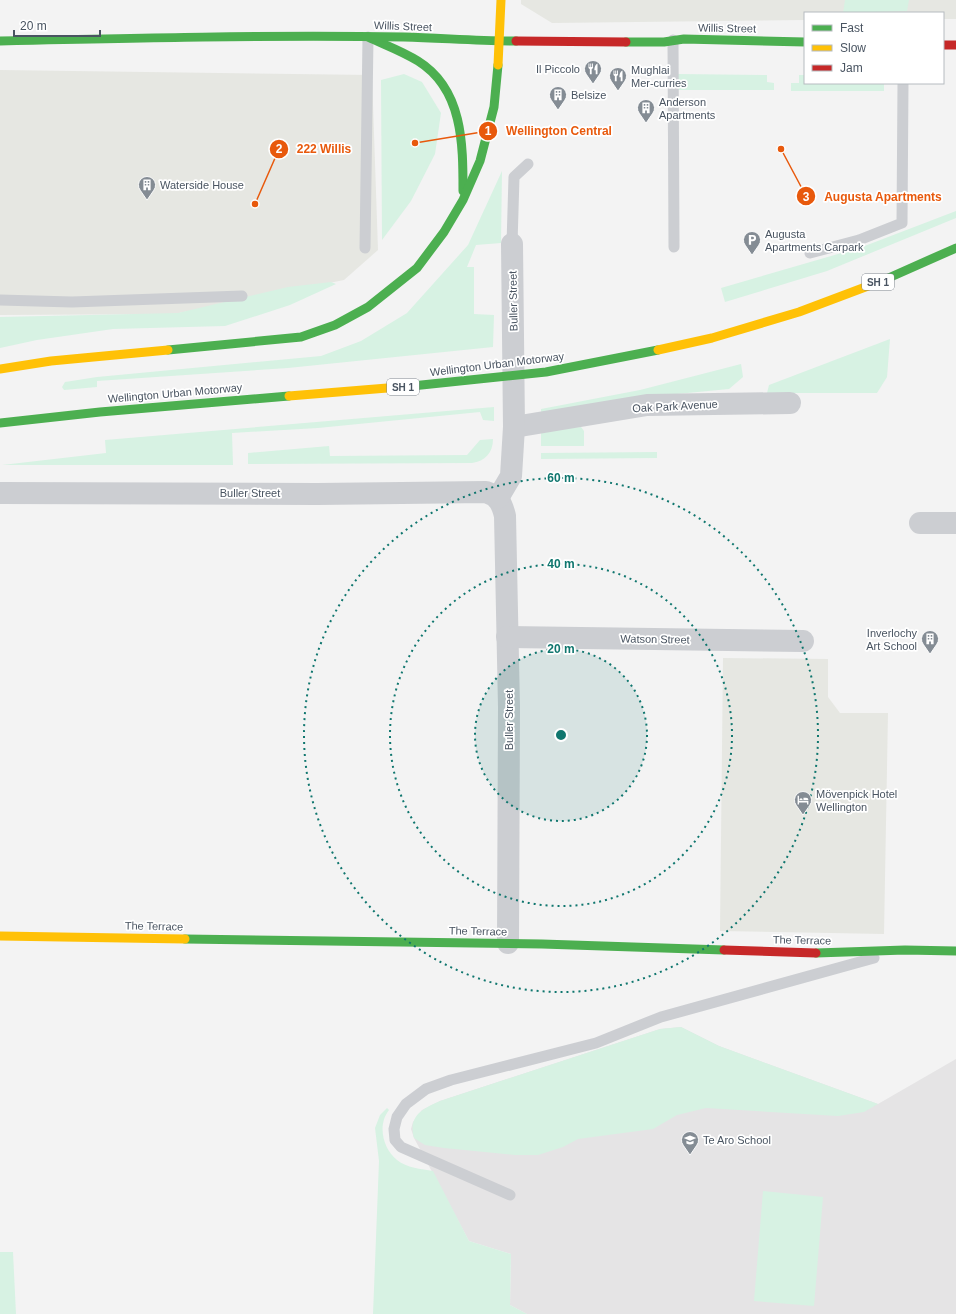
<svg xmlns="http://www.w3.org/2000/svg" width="956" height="1314" font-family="Helvetica,sans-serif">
<rect width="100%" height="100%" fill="#f3f3f3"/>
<g fill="#e6e7e2">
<polygon points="521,0 956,0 956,19 943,19 943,13 805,13 805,20 552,23 521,4"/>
<polygon points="0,70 372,75 378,250 344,280 174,314 0,315"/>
<polygon points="723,658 828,659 828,697 840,713 888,713 884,934 720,931"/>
</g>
<polygon fill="#e5e4e5" points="681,1027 719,1046 878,1104 956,1059 956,1314 527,1314 510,1305 511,1254 469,1241 414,1138 411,1129 413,1122 422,1110 440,1101 660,1029"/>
<g fill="#d7f2e3">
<polygon points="845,0 909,0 907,11 843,13"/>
<polygon points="404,74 422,82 441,113 435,154 411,201 382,240 381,80"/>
<polygon points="678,74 767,75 767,82 774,83 774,90 678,90"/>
<polygon points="799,75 805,75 805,83 884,83 884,91 791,91 791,83 799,83"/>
<polygon points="502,171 501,243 476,245 467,267 474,267 474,314 494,315 493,347 288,368 97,381 97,387 64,390 62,387 65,382 97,377 321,356 361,341 407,313 468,245"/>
<polygon points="956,211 956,218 827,271 725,302 721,288 862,247"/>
<polygon points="331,282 336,284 290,305 225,326 113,329 37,340 0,348 0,317 178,313 288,287"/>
<polygon points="890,339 887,377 877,393 767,393 769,385"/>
<polygon points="741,364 743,377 729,389 635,398 541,417 541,409 640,390"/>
<polygon points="494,407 494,421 483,420 480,412 318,428 232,433 233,465 2,465 106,453 105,440"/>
<polygon points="581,427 584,431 584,446 541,446 541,430"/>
<path d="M 493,439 C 493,453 485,461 472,463 L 248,464 L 248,453 L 329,446 L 330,456 L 467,455 L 480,440 Z"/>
<polygon points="657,452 657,458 541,459 541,453"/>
<path d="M 681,1027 L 719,1046 L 878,1104 L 864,1112 L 838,1116 L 706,1108 L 677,1115 L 653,1129 L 578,1139 L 563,1147 L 538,1155 L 515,1155 L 444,1148 L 425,1145 L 414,1138 C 408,1116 422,1109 440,1101 L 660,1029 Z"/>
<path d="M 387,1108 L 389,1110 C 377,1125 383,1149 397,1160 C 407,1168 421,1169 433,1171 L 469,1241 L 511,1254 L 510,1305 L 527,1314 L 373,1314 L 379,1161 L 375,1128 L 380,1115 Z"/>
<polygon points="763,1191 823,1197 814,1306 754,1301"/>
<polygon points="0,1252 13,1252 16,1314 0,1314"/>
</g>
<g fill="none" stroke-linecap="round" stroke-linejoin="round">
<g stroke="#ccced2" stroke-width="11">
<polyline points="673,40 674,247"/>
<polyline points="512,244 514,177 528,164"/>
<polyline points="365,248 368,37"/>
<polyline points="810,253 859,240 902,223 903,83"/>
<polyline points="0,300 72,302 242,296"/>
<polyline points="510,1195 401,1147 395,1140 394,1129 397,1117 406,1104 426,1089 451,1080 596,1043 661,1017 874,958"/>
</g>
<g stroke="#ccced2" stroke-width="22">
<polyline points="514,427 647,405 790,403"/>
<path d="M 0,493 L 317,494 L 486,492 C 498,496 502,503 505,516 L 509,707 L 508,943"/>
<polyline points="498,498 511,476 514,427 512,244"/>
<polyline points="920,523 956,523"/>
<polyline points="507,637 803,641"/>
</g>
<g stroke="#4caf50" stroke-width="9">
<path d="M 368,37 C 385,45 402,51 418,61 C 463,89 463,144 463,191"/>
<path d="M 0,41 C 135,38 270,35 404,37 C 442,38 479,41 516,41"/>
<polyline points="626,42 664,42 684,39 805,42"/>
<polyline points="884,280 956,248"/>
<polyline points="168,350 301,337 335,325 368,307 417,268 444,232 463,200 480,161 494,107 498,65"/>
<polyline points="412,386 546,372 658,350"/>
<polyline points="0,423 100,412 289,396"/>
<polyline points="185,939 542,944 724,950"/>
<polyline points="816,953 905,950 956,951"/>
</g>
<g stroke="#ffc107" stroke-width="9">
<polyline points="498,65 501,0"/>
<polyline points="658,350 712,338 799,312 884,280"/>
<polyline points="0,369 51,361 168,350"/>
<polyline points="289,396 412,386"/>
<polyline points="0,936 185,939"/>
</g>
<g stroke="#c62828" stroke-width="9">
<polyline points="516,41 626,42"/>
<polyline points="943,45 956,45"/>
<polyline points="724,950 816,953"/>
</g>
</g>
<circle cx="561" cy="735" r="86" fill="#0f766e" fill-opacity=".12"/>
<g fill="none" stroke="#0f766e" stroke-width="2" stroke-dasharray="2 4">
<circle cx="561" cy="735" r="86"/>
<circle cx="561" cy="735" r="171"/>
<circle cx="561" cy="735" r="257"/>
</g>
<defs>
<symbol id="restaurant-pin" viewBox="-11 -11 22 30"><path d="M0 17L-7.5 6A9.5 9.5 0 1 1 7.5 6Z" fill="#848c94" stroke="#fff"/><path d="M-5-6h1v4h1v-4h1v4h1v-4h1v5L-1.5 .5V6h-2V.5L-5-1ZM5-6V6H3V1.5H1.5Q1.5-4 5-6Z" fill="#fff"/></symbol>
<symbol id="building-pin" viewBox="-11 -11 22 30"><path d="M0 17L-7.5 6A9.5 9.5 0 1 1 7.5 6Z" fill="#848c94" stroke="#fff"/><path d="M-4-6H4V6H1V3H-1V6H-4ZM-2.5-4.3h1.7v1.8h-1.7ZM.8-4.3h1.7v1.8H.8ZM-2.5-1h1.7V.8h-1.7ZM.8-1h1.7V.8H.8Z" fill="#fff"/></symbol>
<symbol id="parking-pin" viewBox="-11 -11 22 30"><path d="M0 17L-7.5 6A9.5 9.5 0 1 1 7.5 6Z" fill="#848c94" stroke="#fff"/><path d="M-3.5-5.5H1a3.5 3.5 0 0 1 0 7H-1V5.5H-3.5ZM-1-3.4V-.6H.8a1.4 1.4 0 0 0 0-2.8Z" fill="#fff"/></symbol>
<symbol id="hotel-pin" viewBox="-11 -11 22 30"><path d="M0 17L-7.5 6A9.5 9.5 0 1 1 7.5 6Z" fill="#848c94" stroke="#fff"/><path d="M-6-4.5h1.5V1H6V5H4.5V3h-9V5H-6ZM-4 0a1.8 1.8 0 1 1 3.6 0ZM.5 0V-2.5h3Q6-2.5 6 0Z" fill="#fff"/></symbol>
<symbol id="school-pin" viewBox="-11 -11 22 30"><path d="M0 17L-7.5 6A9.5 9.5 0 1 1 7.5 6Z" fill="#848c94" stroke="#fff"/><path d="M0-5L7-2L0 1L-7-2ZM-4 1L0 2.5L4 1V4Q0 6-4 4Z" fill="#fff"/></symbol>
</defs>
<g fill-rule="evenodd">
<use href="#restaurant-pin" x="583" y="59" width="20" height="27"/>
<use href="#restaurant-pin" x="608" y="66" width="20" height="27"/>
<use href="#building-pin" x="548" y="85" width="20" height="27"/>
<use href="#building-pin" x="636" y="98" width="20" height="27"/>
<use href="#building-pin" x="137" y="175" width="20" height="27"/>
<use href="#parking-pin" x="742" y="230" width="20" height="27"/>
<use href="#building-pin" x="920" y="629" width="20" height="27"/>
<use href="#hotel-pin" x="793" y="790" width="20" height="27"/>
<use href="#school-pin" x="680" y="1130" width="20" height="27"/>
</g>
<g text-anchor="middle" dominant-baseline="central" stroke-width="3.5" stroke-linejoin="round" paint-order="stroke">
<g fill="#fff" stroke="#808790" stroke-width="1">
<rect x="862" y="274" width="32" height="16" rx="3"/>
<rect x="387" y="379" width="32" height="16" rx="3"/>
</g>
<g font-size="10" font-weight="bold" fill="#495461">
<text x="878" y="282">SH 1</text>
<text x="403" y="387">SH 1</text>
</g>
<g font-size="11" fill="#495461" stroke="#fff">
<text transform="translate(403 26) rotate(2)">Willis Street</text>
<text transform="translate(727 28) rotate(1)">Willis Street</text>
<text transform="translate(513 301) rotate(-91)">Buller Street</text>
<text transform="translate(497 364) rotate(-7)">Wellington Urban Motorway</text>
<text transform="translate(175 393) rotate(-5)">Wellington Urban Motorway</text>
<text transform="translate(675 406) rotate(-3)">Oak Park Avenue</text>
<text x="250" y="493">Buller Street</text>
<text transform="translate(655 639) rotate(1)">Watson Street</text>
<text transform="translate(509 720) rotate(-90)">Buller Street</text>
<text transform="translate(154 926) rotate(1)">The Terrace</text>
<text transform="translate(478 931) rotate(1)">The Terrace</text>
<text transform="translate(802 940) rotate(1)">The Terrace</text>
</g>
<g font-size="11" fill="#495461" stroke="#fff" text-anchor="start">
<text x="580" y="69" text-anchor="end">Il Piccolo</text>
<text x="631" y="70">Mughlai<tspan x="631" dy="13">Mer-curries</tspan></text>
<text x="571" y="95">Belsize</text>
<text x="659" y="102">Anderson<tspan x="659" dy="13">Apartments</tspan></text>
<text x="160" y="185">Waterside House</text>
<text x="765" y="234">Augusta<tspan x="765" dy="13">Apartments Carpark</tspan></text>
<text x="917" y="633" text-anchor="end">Inverlochy<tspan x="917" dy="13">Art School</tspan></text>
<text x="816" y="794">Mövenpick Hotel<tspan x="816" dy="13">Wellington</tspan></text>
<text x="703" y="1140">Te Aro School</text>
</g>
</g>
<circle cx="561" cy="735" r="6" fill="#0f766e" stroke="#fff" stroke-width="2"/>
<g font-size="12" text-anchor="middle" font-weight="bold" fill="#0f766e" stroke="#fff" stroke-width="3.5" stroke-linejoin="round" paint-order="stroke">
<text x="561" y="482">60 m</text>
<text x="561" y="568">40 m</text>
<text x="561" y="653">20 m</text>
</g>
<path fill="none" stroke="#e8590c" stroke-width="1.5" d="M415 143L488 131M255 204L279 149M781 149L806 196"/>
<g fill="#e8590c" stroke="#fff" stroke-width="1.5">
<circle cx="415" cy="143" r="4"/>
<circle cx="255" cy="204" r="4"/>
<circle cx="781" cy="149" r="4"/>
<circle cx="488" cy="131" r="10"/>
<circle cx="279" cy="149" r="10"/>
<circle cx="806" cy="196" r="10"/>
</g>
<g font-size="12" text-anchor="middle" font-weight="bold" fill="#fff">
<text x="488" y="135">1</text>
<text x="279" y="153">2</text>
<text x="806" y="201">3</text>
</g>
<g font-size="12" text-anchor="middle" font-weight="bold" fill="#e8590c" stroke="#fff" stroke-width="3.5" stroke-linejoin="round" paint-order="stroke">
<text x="559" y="135">Wellington Central</text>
<text x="324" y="153">222 Willis</text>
<text x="883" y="201">Augusta Apartments</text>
</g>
<rect x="804" y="12" width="140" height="72" fill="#ffffff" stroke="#b6bbc0"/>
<rect x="812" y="25" width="20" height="6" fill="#4caf50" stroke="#b6bbc0"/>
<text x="840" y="32" font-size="12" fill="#495461">Fast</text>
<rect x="812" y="45" width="20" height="6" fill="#ffc107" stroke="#b6bbc0"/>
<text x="840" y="52" font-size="12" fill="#495461">Slow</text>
<rect x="812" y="65" width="20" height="6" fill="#c62828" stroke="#b6bbc0"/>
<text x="840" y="72" font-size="12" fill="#495461">Jam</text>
<path d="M14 30v6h86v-6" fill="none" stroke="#495461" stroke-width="2"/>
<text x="20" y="30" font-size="12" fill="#495461" stroke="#ffffff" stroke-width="3" paint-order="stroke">20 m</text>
</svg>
